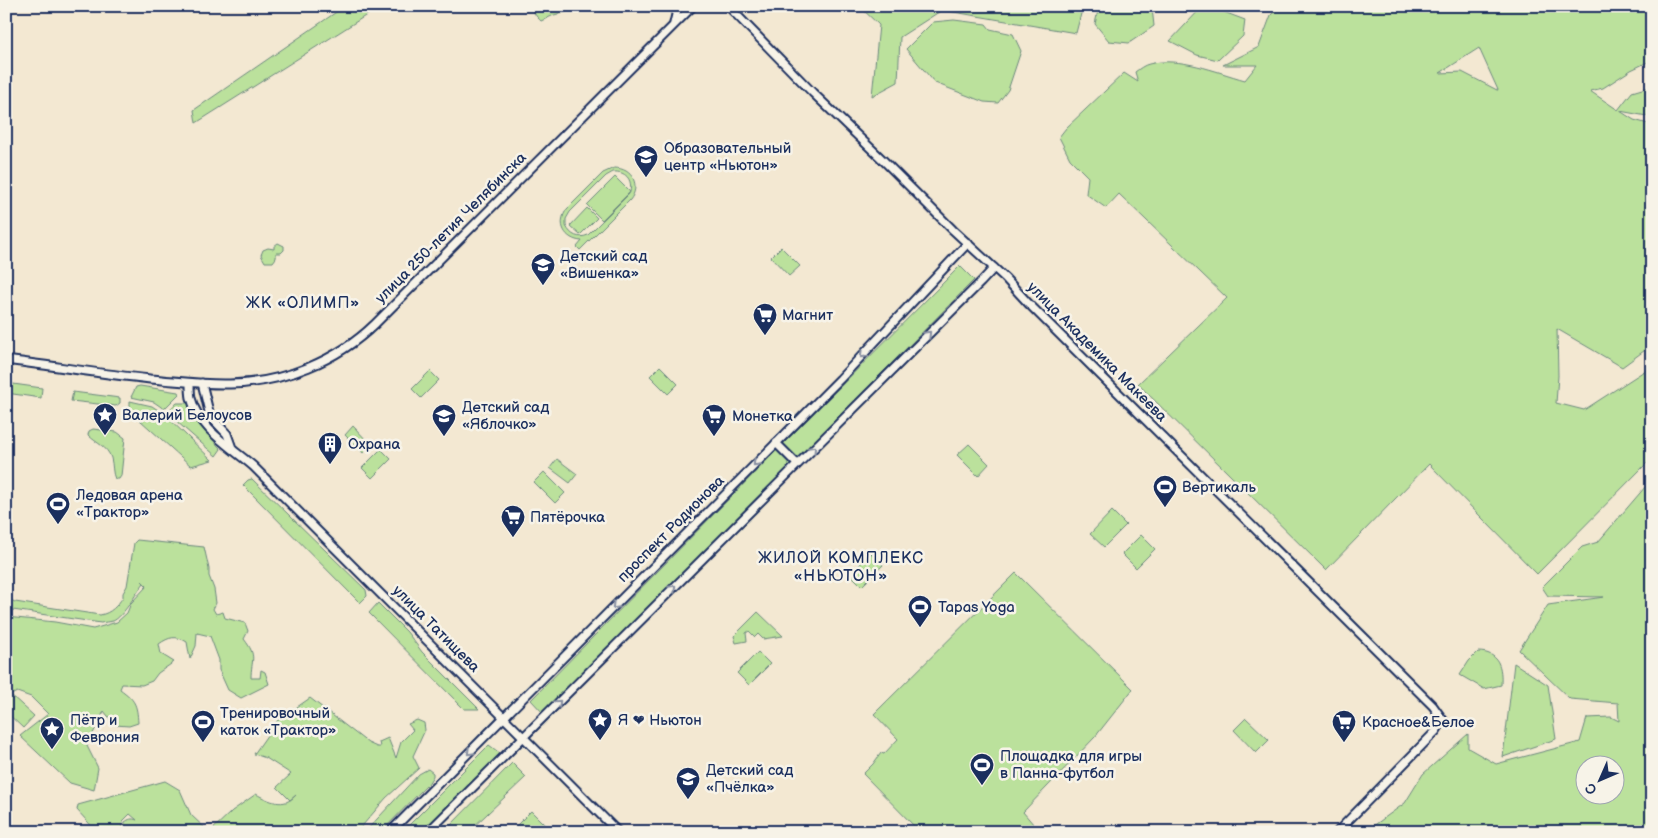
<svg xmlns="http://www.w3.org/2000/svg" width="1658" height="838" font-family="'Balsamiq Sans',sans-serif">
<rect width="100%" height="100%" fill="#f3e8d2"/>
<filter id="ink" filterUnits="userSpaceOnUse"><feTurbulence type="fractalNoise" baseFrequency=".02" numOctaves="2"/><feDisplacementMap in="SourceGraphic" scale="10" xChannelSelector="R" yChannelSelector="G"/><feConvolveMatrix kernelMatrix="1 2 1 2 8 2 1 2 1" color-interpolation-filters="sRGB"/></filter>
<g filter="url(#ink)">
<g fill="#bbe19c" stroke="#6b887d" fill-rule="evenodd">
<polygon points="345,6 381,6 196,123 194,110"/>
<path d="M 535,6 L 589,6 L 554,15 L 541,21 C 536,16 532,13 535,6 Z"/>
<polygon points="859,6 1083,6 1076,33 942,10 900,37 898,82 872,96 879,25"/>
<polygon points="1099,6 1155,6 1152,8 1154,26 1129,43 1109,41 1095,24"/>
<polygon points="1203,6 1208,6 1245,20 1243,36 1218,60 1197,55 1170,41"/>
<path d="M 1279,6 L 1652,6 L 1652,60 L 1631,70 L 1603,88 L 1590,91 L 1618,110 L 1632,92 L 1652,86 L 1652,117 L 1620,111 L 1634,120 L 1652,125 L 1652,345 L 1622,367 L 1557,329 L 1558,376 L 1556,403 L 1584,410 L 1652,366 L 1652,450 L 1649,461 L 1537,574 L 1429,464 L 1326,570 L 1138,384 L 1227,298 L 1119,194 L 1106,208 L 1086,194 L 1088,177 L 1070,159 L 1059,137 L 1066,128 L 1124,73 L 1138,82 L 1135,72 C 1139,69 1144,65 1149,64 C 1179,56 1216,72 1245,80 L 1257,65 L 1223,65 L 1259,47 L 1271,15 ZM 1479,48 L 1498,90 L 1497,90 L 1462,72 L 1440,73 Z"/>
<polygon points="954,20 986,24 990,29 1013,34 1021,51 1008,90 998,103 984,102 935,83 906,49 933,22"/>
<path d="M 614,168 C 633,168 641,186 630,200 L 580,250 L 577,247 L 582,241 C 565,240 556,224 567,209 L 603,173 ZM 613,172 C 625,171 633,179 630,192 L 615,177 L 587,205 L 602,220 L 630,192 L 629,194 L 588,235 C 579,239 571,236 566,226 L 566,219 L 570,212 L 606,176 Z"/>
<polygon points="587,208 597,218 580,235 570,226"/>
<polygon points="278,243 284,246 284,250 281,253 276,253 276,258 273,262 265,262 261,255 263,250 268,248 274,249 274,246"/>
<polygon points="781,247 800,266 789,276 771,257"/>
<polygon points="960,266 974,280 798,458 783,444"/>
<polygon points="660,366 678,384 668,394 650,376"/>
<polygon points="430,371 439,380 421,398 412,389"/>
<polygon points="6,383 42,388 41,398 6,393"/>
<polygon points="140,386 178,392 179,394 164,409 154,402 131,397 136,387"/>
<polygon points="73,392 120,398 120,403 116,406 71,401"/>
<polygon points="130,401 152,406 164,414 212,460 191,466 130,411"/>
<polygon points="177,403 188,403 200,426 221,449 216,456 168,414 167,412"/>
<polygon points="353,426 371,445 363,453 345,435"/>
<path d="M 93,429 L 117,432 L 125,438 L 121,476 L 119,479 L 115,479 C 112,473 113,465 111,458 C 107,446 97,444 88,435 L 89,431 Z"/>
<polygon points="969,444 989,464 978,476 957,455"/>
<polygon points="381,449 391,459 372,478 362,468"/>
<polygon points="777,450 791,465 544,714 531,700"/>
<polygon points="557,459 577,474 570,483 550,468"/>
<polygon points="544,472 565,493 555,503 534,482"/>
<polygon points="252,479 366,590 367,596 360,603 243,485 248,480"/>
<path d="M 1652,479 L 1652,832 L 1365,832 L 1405,803 L 1423,774 L 1468,734 L 1468,748 L 1496,764 L 1580,742 L 1587,718 L 1611,717 L 1619,721 L 1618,703 L 1570,699 L 1519,650 L 1548,605 L 1604,597 L 1548,596 L 1542,587 L 1582,547 L 1598,542 ZM 1586,766 L 1616,766 L 1616,796 L 1586,796 Z"/>
<polygon points="1112,511 1126,525 1104,547 1090,534"/>
<polygon points="1141,535 1155,549 1136,568 1122,554"/>
<path d="M 137,540 L 204,547 L 209,569 L 209,576 L 214,589 L 216,603 L 213,609 L 216,614 L 223,612 L 225,618 L 245,623 L 248,631 L 244,639 C 258,657 251,659 251,678 L 260,678 L 261,670 L 265,672 L 269,684 L 241,698 L 228,690 L 219,670 L 219,660 L 210,636 L 197,633 L 196,646 L 190,659 L 187,642 C 176,635 169,637 159,644 L 161,654 L 174,662 L 158,673 L 152,681 L 142,685 L 122,684 L 120,689 C 135,700 137,704 138,723 L 129,726 L 115,725 L 104,711 L 87,746 L 98,768 L 94,790 L 70,783 L 20,736 L 48,714 L 31,697 L 17,692 L 11,695 L 34,716 L 23,728 L 6,712 L 6,617 L 55,622 L 93,629 L 117,622 L 127,613 L 131,603 L 147,586 L 142,581 L 144,583 C 136,593 123,617 113,621 C 109,622 104,622 101,623 L 6,609 L 6,598 L 15,602 L 100,615 C 111,613 117,606 123,597 L 123,593 L 127,586 L 134,543 Z"/>
<polygon points="871,553 883,565 862,586 850,574"/>
<polygon points="1016,573 1133,689 1095,737 1023,812 1040,832 920,832 863,774 873,764 881,753 884,754 898,739 874,714"/>
<polygon points="378,603 407,632 422,652 479,709 464,709 369,613"/>
<polygon points="758,612 783,636 763,639 758,634 755,637 749,631 746,633 747,641 736,643 734,636"/>
<polygon points="758,652 770,664 749,685 737,673"/>
<path d="M 1478,652 C 1499,652 1502,667 1501,685 L 1484,689 L 1460,675 L 1469,661 Z"/>
<polygon points="1514,663 1548,685 1556,739 1503,757"/>
<path d="M 310,698 L 368,743 L 377,747 L 380,747 L 379,742 L 388,738 L 396,758 L 401,742 L 413,730 L 408,724 L 417,720 L 424,723 L 425,730 L 413,756 L 419,768 L 386,798 L 357,832 L 268,832 L 263,830 L 262,832 L 210,832 L 232,811 L 256,794 C 269,801 284,809 296,795 L 290,800 L 277,787 L 291,774 L 266,758 L 254,754 L 277,721 Z"/>
<polygon points="1246,718 1269,740 1256,753 1234,730"/>
<polygon points="489,745 501,754 423,832 402,832"/>
<polygon points="512,763 526,777 468,832 444,832"/>
<polygon points="428,769 433,773 433,776 428,784 381,832 365,832 419,774"/>
<path d="M 165,781 L 180,790 L 191,815 L 209,832 L 124,832 L 125,822 C 129,819 132,818 137,820 L 130,814 L 123,821 L 122,832 L 97,832 L 77,810 L 78,805 Z"/>
<polygon points="531,811 552,832 510,832"/>
</g>
<g fill="none" stroke-linecap="round" stroke-linejoin="round">
<defs>
<g id="minor">
<polyline points="728,6 813,93 884,161 953,230 1005,278 1028,303 1433,706 1443,720 1436,731 1337,832"/>
<polyline points="674,23 678,6"/>
<path d="M 6,360 C 54,366 102,374 150,379 C 177,381 204,385 230,384 C 283,383 337,361 375,324 L 693,6"/>
<path d="M 190,383 C 190,388 190,393 191,398 C 199,429 231,447 253,466 L 618,832"/>
<polyline points="202,383 210,416 227,434 232,448"/>
<polyline points="776,443 797,464"/>
<polyline points="390,832 840,379 968,243"/>
<polyline points="428,832 981,282 994,268"/>
</g>
</defs>
<use href="#minor" stroke="#1b2f5e" stroke-width="11"/>
<use href="#minor" stroke="#f7f3e8" stroke-width="7"/>
</g>
<defs><path id="oneway-chevron" d="M-2-3.5L2.5 0L-2 3.5" fill="none" stroke-width="1.6" stroke-linecap="round" stroke-linejoin="round" transform="scale(1.25)"/></defs>
<g stroke="#8991a3">
<use href="#oneway-chevron" transform="translate(928 334) rotate(-45)"/>
<use href="#oneway-chevron" transform="translate(863 355) rotate(133)"/>
<use href="#oneway-chevron" transform="translate(813 449) rotate(-45)"/>
<use href="#oneway-chevron" transform="translate(756 463) rotate(135)"/>
<use href="#oneway-chevron" transform="translate(673 588) rotate(-45)"/>
<use href="#oneway-chevron" transform="translate(615 606) rotate(135)"/>
<use href="#oneway-chevron" transform="translate(558 703) rotate(-44)"/>
<use href="#oneway-chevron" transform="translate(470 752) rotate(135)"/>
</g>
</g>
<defs>
<symbol id="school-pin" viewBox="-11 -11 22 30"><path d="M0 17L-7.5 6A9.5 9.5 0 1 1 7.5 6Z" fill="#1b2f5e" stroke="#f7f3e8"/><path d="M0-5L7-2L0 1L-7-2ZM-4 1L0 2.5L4 1V4Q0 6-4 4Z" fill="#fff"/></symbol>
<symbol id="supermarket-pin" viewBox="-11 -11 22 30"><path d="M0 17L-7.5 6A9.5 9.5 0 1 1 7.5 6Z" fill="#1b2f5e" stroke="#f7f3e8"/><path d="M-6-5.5h2.5l.6 2H6L4.5 2H-2.5L-4.4-4H-6ZM-1.5 3.2a1.3 1.3 0 1 0 .1 0ZM3 3.2a1.3 1.3 0 1 0 .1 0Z" fill="#fff"/></symbol>
<symbol id="sight-pin" viewBox="-11 -11 22 30"><path d="M0 17L-7.5 6A9.5 9.5 0 1 1 7.5 6Z" fill="#1b2f5e" stroke="#f7f3e8"/><path d="M0-6L1.8-2.2L6-1.7L2.9 1.2L3.7 5.4L0 3.3L-3.7 5.4L-2.9 1.2L-6-1.7L-1.8-2.2Z" fill="#fff"/></symbol>
<symbol id="building-pin" viewBox="-11 -11 22 30"><path d="M0 17L-7.5 6A9.5 9.5 0 1 1 7.5 6Z" fill="#1b2f5e" stroke="#f7f3e8"/><path d="M-4-6H4V6H1V3H-1V6H-4ZM-2.5-4.3h1.7v1.8h-1.7ZM.8-4.3h1.7v1.8H.8ZM-2.5-1h1.7V.8h-1.7ZM.8-1h1.7V.8H.8Z" fill="#fff"/></symbol>
<symbol id="stadium-pin" viewBox="-11 -11 22 30"><path d="M0 17L-7.5 6A9.5 9.5 0 1 1 7.5 6Z" fill="#1b2f5e" stroke="#f7f3e8"/><path d="M0-5a6.5 5 0 1 0 0 10a6.5 5 0 1 0 0-10ZM-3.5-1.8h7v3.6h-7Z" fill="#fff"/></symbol>
</defs>
<g fill-rule="evenodd">
<use href="#school-pin" x="632" y="143" width="28" height="38"/>
<use href="#school-pin" x="529" y="251" width="28" height="38"/>
<use href="#supermarket-pin" x="751" y="301" width="28" height="38"/>
<use href="#sight-pin" x="91" y="401" width="28" height="38"/>
<use href="#school-pin" x="430" y="402" width="28" height="38"/>
<use href="#supermarket-pin" x="700" y="402" width="28" height="38"/>
<use href="#building-pin" x="316" y="430" width="28" height="38"/>
<use href="#stadium-pin" x="1151" y="473" width="28" height="38"/>
<use href="#stadium-pin" x="44" y="490" width="28" height="38"/>
<use href="#supermarket-pin" x="499" y="503" width="28" height="38"/>
<use href="#stadium-pin" x="906" y="593" width="28" height="38"/>
<use href="#sight-pin" x="586" y="706" width="28" height="38"/>
<use href="#stadium-pin" x="189" y="708" width="28" height="38"/>
<use href="#supermarket-pin" x="1330" y="708" width="28" height="38"/>
<use href="#sight-pin" x="38" y="715" width="28" height="38"/>
<use href="#stadium-pin" x="968" y="751" width="28" height="38"/>
<use href="#school-pin" x="674" y="765" width="28" height="38"/>
</g>
<g text-anchor="middle" dominant-baseline="central" stroke-width="5" stroke-linejoin="round" paint-order="stroke">
<g font-size="15" fill="#1b2f5e" stroke="#f7f3e8" text-anchor="start">
<text x="664" y="148">Образовательный<tspan x="664" dy="17">центр «Ньютон»</tspan></text>
<text x="560" y="256">Детский сад<tspan x="560" dy="17">«Вишенка»</tspan></text>
<text x="782" y="315">Магнит</text>
<text x="462" y="407">Детский сад<tspan x="462" dy="17">«Яблочко»</tspan></text>
<text x="122" y="415">Валерий Белоусов</text>
<text x="732" y="416">Монетка</text>
<text x="348" y="444">Охрана</text>
<text x="1182" y="487">Вертикаль</text>
<text x="76" y="495">Ледовая арена<tspan x="76" dy="17">«Трактор»</tspan></text>
<text x="530" y="517">Пятёрочка</text>
<text x="938" y="607">Tapas Yoga</text>
<text x="220" y="713">Тренировочный<tspan x="220" dy="17">каток «Трактор»</tspan></text>
<text x="70" y="720">Пётр и<tspan x="70" dy="17">Феврония</tspan></text>
<text x="618" y="720">Я ❤ Ньютон</text>
<text x="1362" y="722">Красное&amp;Белое</text>
<text x="1000" y="756">Площадка для игры<tspan x="1000" dy="17">в Панна-футбол</tspan></text>
<text x="706" y="770">Детский сад<tspan x="706" dy="17">«Пчёлка»</tspan></text>
</g>
<g font-size="15" fill="#1b2f5e" stroke="#f7f3e8">
<text transform="translate(451 228) rotate(-45)">улица 250-летия Челябинска</text>
<text transform="translate(1097 352) rotate(45)">улица Академика Макеева</text>
<text transform="translate(671 529) rotate(-45)">проспект Родионова</text>
<text transform="translate(436 629) rotate(45)">улица Татищева</text>
</g>
<g font-size="16" letter-spacing="1" fill="#1b2f5e" stroke="#f7f3e8">
<text x="303" y="303">ЖК «ОЛИМП»</text>
<text x="841" y="558">ЖИЛОЙ КОМПЛЕКС<tspan x="841" dy="18">«НЬЮТОН»</tspan></text>
</g>
</g>
<rect width="1658" height="838" fill="none" stroke="#f7f3e8" stroke-width="25"/>
<rect x="12" y="12" width="1633" height="813" fill="none" stroke="#1b2f5e" stroke-width="2" filter="url(#ink)"/>
<g transform="translate(1600 780) rotate(225)"><circle r="24" fill="#f7f3e8" stroke="#9fa5b1"/>
<path d="M0-4L9 19L0 12L-9 19Z" fill="#1b2f5e"/>
<text y="-8" font-size="14" font-weight="bold" text-anchor="middle" fill="#1b2f5e">С</text>
</g>
</svg>
